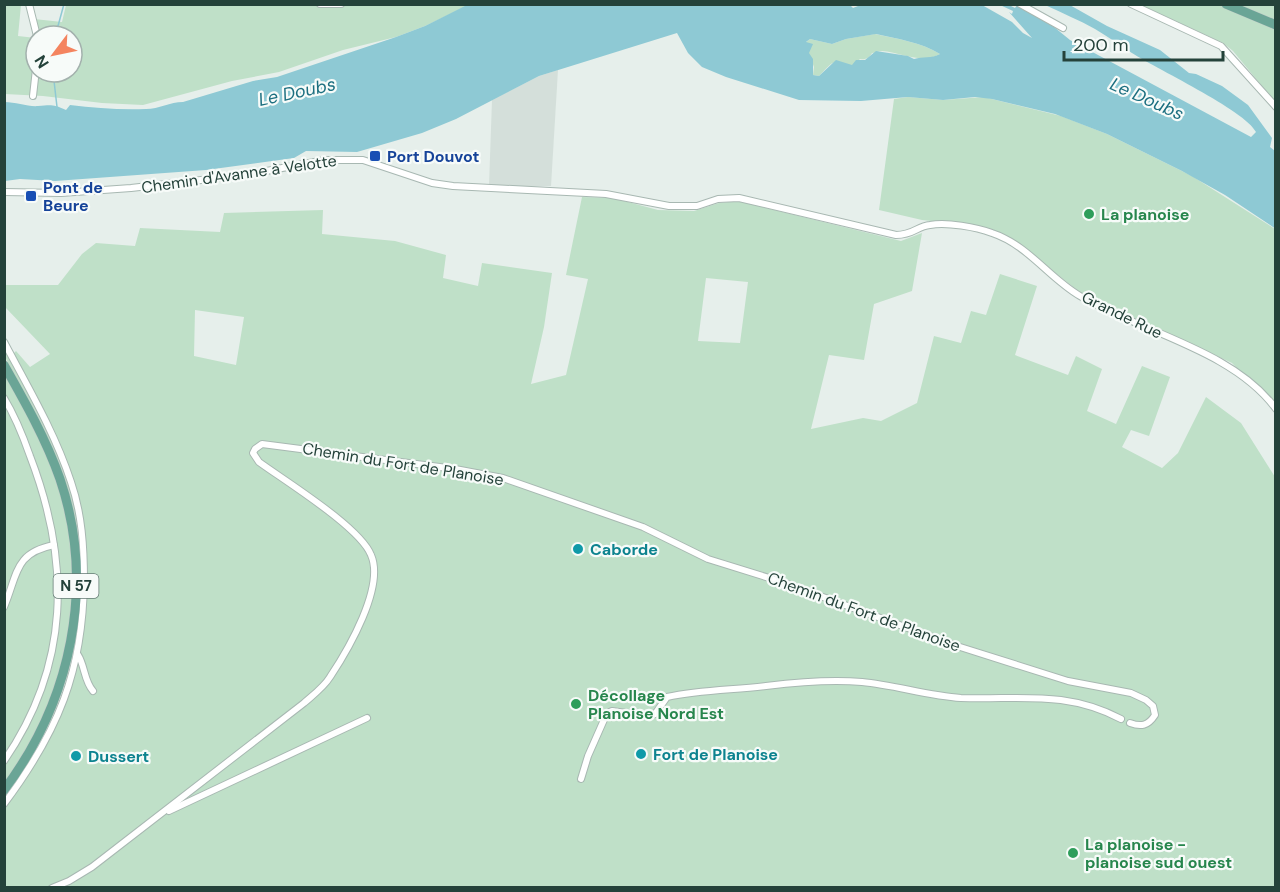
<svg xmlns="http://www.w3.org/2000/svg" width="1280" height="892" font-family="'DM Sans',sans-serif">
<rect width="100%" height="100%" fill="#e6efeb"/>
<polygon fill="#d4dfda" points="558,70 551,186 489,186 492,100 539,76"/>
<g fill="#bfe0c8" fill-rule="evenodd">
<polygon points="5,5 21,5 18,36 36,38 36,72 72,72 72,36 37,36 34,19 62,22 66,5 469,5 425,26 396,37 343,50 279,72 232,81 143,105 102,103 43,96 5,94"/>
<polygon points="1141,5 1275,5 1275,102 1233,51 1223,43"/>
<path d="M 875,34 C 897,39 921,42 940,54 C 921,65 901,52 882,51 C 878,51 875,53 872,53 C 869,58 866,60 860,59 L 852,66 C 830,60 835,60 819,76 L 813,75 L 814,67 L 805,43 L 810,39 L 832,44 L 846,39 Z"/>
<polygon points="908,97 943,100 984,97 1061,116 1107,134 1192,176 1275,229 1275,408 1232,363 1081,293 1017,243 985,227 922,220 879,210 894,99"/>
<path d="M 582,197 L 613,198 L 658,210 L 694,211 L 719,203 L 738,201 L 901,241 L 922,233 L 912,291 L 874,304 L 864,360 L 829,355 L 811,429 L 863,418 L 881,421 L 917,403 L 934,336 L 961,343 L 971,311 L 986,315 L 1000,274 L 1037,286 L 1015,355 L 1068,375 L 1076,356 L 1102,369 L 1087,411 L 1116,424 L 1142,366 L 1170,377 L 1149,436 L 1131,430 L 1122,447 L 1162,468 L 1178,453 L 1206,397 L 1241,423 L 1275,477 L 1275,887 L 5,887 L 4,807 L 44,750 L 71,688 L 83,638 L 86,592 L 73,479 L 13,354 L 16,351 L 30,367 L 50,354 L 5,307 L 5,285 L 58,285 L 82,254 L 96,243 L 135,246 L 140,228 L 220,232 L 224,213 L 323,210 L 322,234 L 395,241 L 446,255 L 443,278 L 478,286 L 482,263 L 552,273 L 544,327 L 531,384 L 566,375 L 588,279 L 566,275 ZM 706,278 L 748,282 L 740,343 L 698,341 ZM 195,310 L 244,317 L 236,365 L 194,356 Z"/>
<polygon points="4,347 59,453 72,491 79,528 83,566 81,614 69,680 41,747 5,800 5,796 35,751 60,699 71,663 79,605 78,544 39,421 5,357"/>
<path d="M 4,373 C 24,409 44,445 57,484 C 91,587 68,697 5,783 L 5,765 L 32,719 L 51,671 L 58,632 L 60,582 L 57,545 L 49,507 L 35,463 L 15,413 L 5,394 Z"/>
<path d="M 4,405 C 35,457 58,541 56,602 C 55,614 53,626 51,638 C 50,647 50,656 47,665 C 39,698 21,727 4,756 Z"/>
</g>
<path fill="#8ec9d4" fill-rule="evenodd" d="M 469,4 L 849,4 L 853,8 L 863,4 L 982,5 L 1012,22 L 1023,33 L 1032,38 L 1009,12 L 1012,14 L 1013,11 L 1000,5 L 1009,5 L 1015,8 L 1017,5 L 1054,27 L 1070,40 L 1251,137 L 1256,132 C 1245,110 1154,68 1129,51 C 1118,44 1107,36 1095,29 C 1079,20 1062,13 1045,5 L 1068,4 L 1107,26 L 1160,50 L 1189,73 L 1196,74 L 1222,86 L 1248,105 L 1272,138 L 1270,147 L 1275,151 L 1276,229 L 1225,195 L 1182,171 L 1107,134 L 1055,114 L 992,99 L 975,97 L 943,100 L 908,97 L 861,101 L 799,100 L 726,77 L 702,67 L 688,53 L 677,33 L 539,76 L 456,119 L 422,133 L 357,152 L 306,151 L 294,158 L 206,170 L 55,181 L 20,179 L 5,181 L 5,102 C 15,102 29,107 38,106 C 51,105 53,104 66,110 L 70,105 C 95,108 120,110 146,109 C 159,109 170,102 183,102 L 253,81 L 277,77 L 396,37 L 425,26 ZM 876,34 C 897,39 921,42 940,54 C 931,59 923,56 914,59 L 908,56 L 876,51 L 865,60 L 856,60 L 852,65 L 836,60 L 819,76 L 813,75 L 813,59 L 809,53 L 813,44 L 806,42 L 810,39 L 832,44 L 846,39 Z"/>
<g fill="none" stroke-linecap="round" stroke-linejoin="round">
<g stroke="#8ec9d4" stroke-width="1.5">
<polyline points="49,36 52,29 58,26 64,4"/>
<polyline points="53,72 57,107"/>
</g>
<defs>
<g id="street">
<polyline points="29,4 37,36"/>
<polyline points="320,4 341,4"/>
<polyline points="1020,4 1063,28"/>
<polyline points="1131,4 1221,46 1276,107"/>
<polyline points="33,96 36,69"/>
<path d="M 4,192 L 61,193 L 131,188 L 245,175 L 325,160 L 363,160 L 432,183 L 453,186 L 606,194 L 669,206 L 697,206 L 718,199 L 739,198 L 896,235 C 914,235 917,226 930,225 C 947,222 976,227 992,233 C 1028,245 1049,278 1080,296 C 1141,332 1233,350 1276,409"/>
<path d="M 4,342 C 28,387 55,433 71,482 C 82,514 84,547 84,581 C 83,671 58,732 4,804"/>
<path d="M 4,398 C 15,416 23,436 30,456 C 71,563 70,665 4,761"/>
<path d="M 4,607 C 18,574 14,553 54,545"/>
<path d="M 78,655 C 85,666 84,681 93,691"/>
<path d="M 581,779 L 588,756 L 607,713 L 612,711 L 648,716 L 655,714 L 667,697 C 700,690 733,690 766,686 C 798,682 830,679 862,682 C 895,685 928,696 961,698 C 1020,700 1066,690 1121,719"/>
<polyline points="169,811 367,718"/>
<path d="M 52,888 L 69,881 L 92,867 L 304,703 C 313,695 324,687 330,677 C 348,650 385,587 371,555 C 360,527 285,481 259,462 L 253,453 L 255,449 L 262,444 L 455,469 L 503,478 L 643,527 L 708,559 L 782,582 L 957,646 L 1068,681 L 1131,693 L 1146,700 L 1153,706 L 1155,715 C 1148,726 1141,727 1130,723"/>
</g>
<g id="primary">
<polyline points="1226,4 1276,25"/>
<path d="M 4,365 C 25,402 46,439 60,479 C 96,586 71,701 4,790"/>
</g>
</defs>
<use href="#street" stroke="#a8b8b2" stroke-width="8"/>
<use href="#primary" stroke="#c2cac8" stroke-width="10"/>
<use href="#street" stroke="#fff" stroke-width="6"/>
<use href="#primary" stroke="#6aa596" stroke-width="9"/>
</g>
<g fill="#1a4fb4" stroke="#f7fbf9" stroke-width="2">
<rect x="369" y="150" width="12" height="12" rx="3"/>
<rect x="25" y="190" width="12" height="12" rx="3"/>
</g>
<g fill="#2e9e5b" stroke="#f7fbf9" stroke-width="2">
<circle cx="1089" cy="214" r="6"/>
<circle cx="576" cy="704" r="6"/>
<circle cx="1073" cy="853" r="6"/>
</g>
<g fill="#0f9aa8" stroke="#f7fbf9" stroke-width="2">
<circle cx="578" cy="549" r="6"/>
<circle cx="641" cy="754" r="6"/>
<circle cx="76" cy="756" r="6"/>
</g>
<g text-anchor="middle" dominant-baseline="central" stroke-width="4.5" stroke-linejoin="round" paint-order="stroke">
<rect fill="#f7fbf9" stroke="#637a73" stroke-width="1.5" x="53.5" y="574" width="45" height="24" rx="4.5"/>
<g font-size="15" font-weight="bold" fill="#24423a">
<text x="76" y="586">N 57</text>
</g>
<g font-size="16" font-weight="bold" fill="#164399" stroke="#f7fbf9" text-anchor="start">
<text x="387" y="156">Port Douvot</text>
<text x="43" y="187">Pont de<tspan x="43" dy="18">Beure</tspan></text>
</g>
<g font-size="16" fill="#24423a" stroke="#f7fbf9">
<text transform="translate(239 174) rotate(-8)">Chemin d'Avanne à Velotte</text>
<text transform="translate(1122 315) rotate(26)">Grande Rue</text>
<text transform="translate(403 464) rotate(9)">Chemin du Fort de Planoise</text>
<text transform="translate(864 612) rotate(20)">Chemin du Fort de Planoise</text>
</g>
<g font-size="16" font-weight="bold" fill="#27864d" stroke="#f7fbf9" text-anchor="start">
<text x="1101" y="214">La planoise</text>
<text x="588" y="695">Décollage<tspan x="588" dy="18">Planoise Nord Est</tspan></text>
<text x="1085" y="844">La planoise -<tspan x="1085" dy="18">planoise sud ouest</tspan></text>
</g>
<g font-size="16" font-weight="bold" fill="#0d838f" stroke="#f7fbf9" text-anchor="start">
<text x="590" y="549">Caborde</text>
<text x="653" y="754">Fort de Planoise</text>
<text x="88" y="756">Dussert</text>
</g>
<g font-size="18" font-style="italic" fill="#1c6f80" stroke="#f7fbf9">
<text transform="translate(297 92) rotate(-12)">Le Doubs</text>
<text transform="translate(1147 99) rotate(24)">Le Doubs</text>
</g>
</g>
<rect width="1280" height="892" fill="none" stroke="#24423a" stroke-width="12"/>
<g transform="translate(54 54) rotate(238)"><circle r="28" fill="#f7fbf9" stroke="#a3b1ad" stroke-width="1.5"/>
<path d="M0-4.5L10 22L0 15L-10 22Z" fill="#f4845f"/>
<text y="-9" font-size="16" font-weight="bold" text-anchor="middle" fill="#24423a">N</text>
</g>
<path d="M1064 51v9h159v-9" fill="none" stroke="#24423a" stroke-width="3"/>
<text x="1073" y="51" font-size="18" fill="#24423a" stroke="#f7fbf9" stroke-width="4.5" paint-order="stroke">200 m</text>
</svg>
